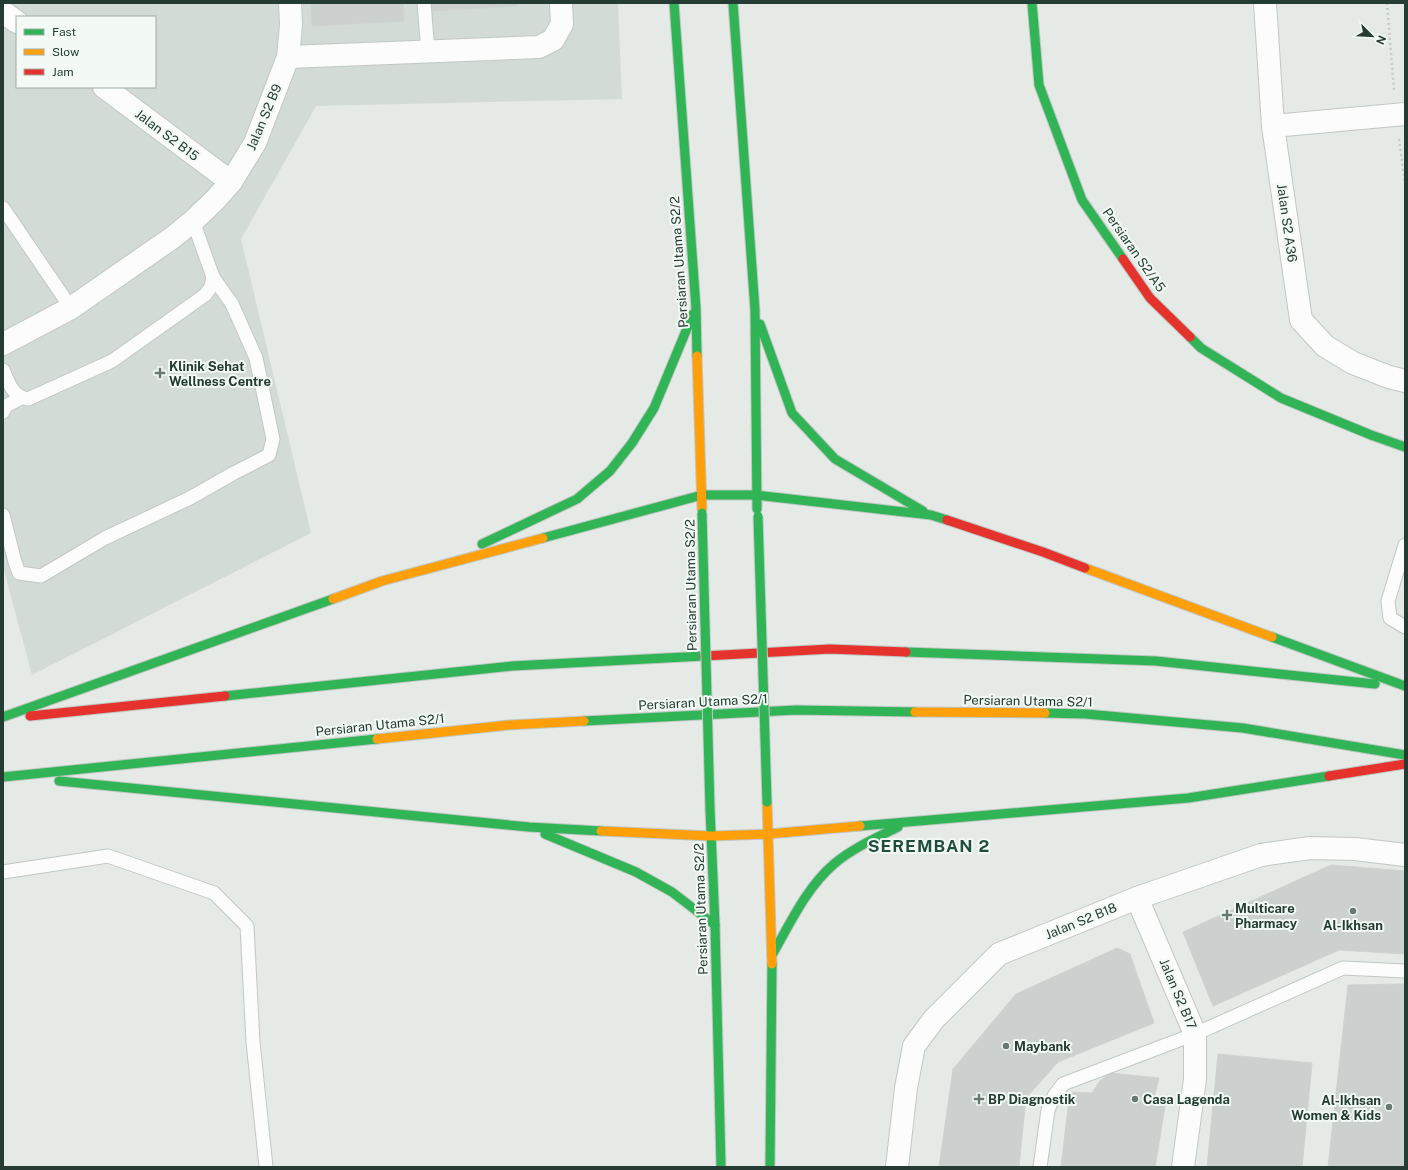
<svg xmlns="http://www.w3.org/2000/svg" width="1408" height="1170" font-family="'Public Sans',sans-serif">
<rect width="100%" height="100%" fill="#e5eae7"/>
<path fill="#d3dbd7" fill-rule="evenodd" d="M 3,3 L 618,3 L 622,99 L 316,106 L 241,239 L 311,533 L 32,675 L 3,567 ZM 17,17 L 155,17 L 155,87 L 17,87 Z"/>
<g fill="#ccd1cf" stroke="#ced3d0">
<polygon points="311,3 403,3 404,21 312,26"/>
<polygon points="429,3 518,3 518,6 429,11"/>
<polygon points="1331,865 1405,871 1405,954 1339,950 1213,1006 1183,932"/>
<polygon points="1117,948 1130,954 1154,1023 1058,1062 1026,1098 1019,1167 939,1167 953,1069 1016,994"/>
<polygon points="1405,984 1405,1167 1328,1167 1348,985"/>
<polygon points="1218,1054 1312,1063 1302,1167 1207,1167"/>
<polygon points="1110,1073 1159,1078 1154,1098 1166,1100 1155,1167 1061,1167 1070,1092 1092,1093 1100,1081"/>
</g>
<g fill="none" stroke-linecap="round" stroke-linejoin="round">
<defs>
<g id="lane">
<polyline points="424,3 428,52"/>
<polyline points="3,208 71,308"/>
<path d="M 3,370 C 9,383 12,396 28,399 L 112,361 L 205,295 L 211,287 L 213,277 L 193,221"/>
<polyline points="3,412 6,406 21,398"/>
<polyline points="3,515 15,562 19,573 41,576 105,538 190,498 234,473 269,455 273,439 256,358 232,304 213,277"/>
<polyline points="1405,545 1388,601 1390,618 1405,627"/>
<polyline points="3,872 108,856 214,893 247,926 253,1042 266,1167"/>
<polyline points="1040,1167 1048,1110 1054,1096 1063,1084 1195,1034 1343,968 1405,971"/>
</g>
<g id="street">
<polyline points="1265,3 1273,126 1301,320 1325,346 1353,363 1389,377 1405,381"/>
<polyline points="3,12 17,22"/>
<polyline points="288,57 291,25 290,3"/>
<polyline points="104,87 231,182"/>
<polyline points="1273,126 1405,114"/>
<polyline points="3,344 71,308 172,238 193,221 215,200 231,182 255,143 288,57 539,47 553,40 562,24 561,3"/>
<polyline points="1137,898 1195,1034 1195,1079 1183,1167"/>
<polyline points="897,1167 906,1088 914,1046 934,1019 999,954 1137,898 1261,855 1310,848 1355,849 1405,855"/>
</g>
<g id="fast">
<polyline points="674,3 696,308 697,356"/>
<polyline points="733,3 755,310 757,509"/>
<polyline points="1032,3 1039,85 1082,200 1123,259"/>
<polyline points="760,324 792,413 835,459 923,511"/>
<polyline points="1190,337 1201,348 1281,398 1371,435 1405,447"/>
<polyline points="543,538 702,495 756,495 931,515 947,520"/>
<polyline points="482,544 577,499 610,471 632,443 654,408 693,314"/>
<polyline points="1272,637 1405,686"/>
<polyline points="906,652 1156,661 1375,684"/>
<polyline points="225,696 512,666 704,656"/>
<polyline points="1045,713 1086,714 1243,728 1405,755"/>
<polyline points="3,717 333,599"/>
<polyline points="584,721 796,710 915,712"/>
<polyline points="3,777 377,739"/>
<polyline points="59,781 529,827 601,831"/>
<polyline points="710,809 715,925 721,1167"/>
<polyline points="860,826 1188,798 1329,776"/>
<polyline points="545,834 636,872 672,892 715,925"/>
<path d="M 772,955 C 790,924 806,888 834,864 C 853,848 876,838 898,827"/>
<polyline points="770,1167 772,964"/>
</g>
<g id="slow">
<polyline points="697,356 702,509"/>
<polyline points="1085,568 1272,637"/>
<polyline points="333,599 382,581 543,538"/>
<polyline points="915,712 1045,713"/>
<polyline points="377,739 509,725 584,721"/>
<polyline points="767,802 772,964"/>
<polyline points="601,831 711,836 768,834 860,826"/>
</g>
<g id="jam">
<polyline points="1123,259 1150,298 1190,337"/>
<polyline points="947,520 1043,552 1085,568"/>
<polyline points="704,656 830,649 906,652"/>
<polyline points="30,716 225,696"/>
<polyline points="1329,776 1405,764"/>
</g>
</defs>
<use href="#lane" stroke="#c2c7c4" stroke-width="15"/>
<use href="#street" stroke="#c2c7c4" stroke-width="24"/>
<use href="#fast" stroke="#c1c7c4" stroke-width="11"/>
<use href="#slow" stroke="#c1c7c4" stroke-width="11"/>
<use href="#jam" stroke="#c1c7c4" stroke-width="11"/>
<g stroke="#c2cac5" stroke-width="2.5" stroke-dasharray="2 3" stroke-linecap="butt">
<polyline points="1387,3 1394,90"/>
<polyline points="1399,139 1405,184"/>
</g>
<use href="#lane" stroke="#fbfcfb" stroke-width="13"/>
<use href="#street" stroke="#fbfcfb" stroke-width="22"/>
<use href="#fast" stroke="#30b455" stroke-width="9"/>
<use href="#slow" stroke="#ff9f0a" stroke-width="9"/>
<use href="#jam" stroke="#e5322d" stroke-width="9"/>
<defs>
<g id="fast-bridge">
<polyline points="702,513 710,809"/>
<polyline points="758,516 767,802"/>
</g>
</defs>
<use href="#fast-bridge" stroke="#c1c9c6" stroke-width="11" stroke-linecap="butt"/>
<use href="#fast-bridge" stroke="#30b455" stroke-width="9"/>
</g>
<g fill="#687972" stroke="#f3f9f5" stroke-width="1.5">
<path d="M158 367h4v4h4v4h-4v4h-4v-4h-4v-4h4z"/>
<circle cx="1353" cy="911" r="4"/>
<path d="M1225 909h4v4h4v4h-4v4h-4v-4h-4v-4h4z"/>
<circle cx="1006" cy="1046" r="4"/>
<path d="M977 1093h4v4h4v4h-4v4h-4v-4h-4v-4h4z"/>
<circle cx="1135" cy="1099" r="4"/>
<circle cx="1389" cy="1107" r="4"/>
</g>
<g text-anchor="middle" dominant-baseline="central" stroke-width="4" stroke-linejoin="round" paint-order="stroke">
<g font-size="13" fill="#243c33" stroke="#f3f9f5">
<text transform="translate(264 117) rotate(-67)">Jalan S2 B9</text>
<text transform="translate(167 135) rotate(37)">Jalan S2 B15</text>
<text transform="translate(1287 223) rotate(82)">Jalan S2 A36</text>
<text transform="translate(1134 250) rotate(55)">Persiaran S2/A5</text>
<text transform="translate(679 262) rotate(-94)">Persiaran Utama S2/2</text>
<text transform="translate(691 585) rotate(-91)">Persiaran Utama S2/2</text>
<text transform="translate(1028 701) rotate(1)">Persiaran Utama S2/1</text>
<text transform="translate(703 702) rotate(-3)">Persiaran Utama S2/1</text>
<text transform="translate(380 725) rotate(-6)">Persiaran Utama S2/1</text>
<text transform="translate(701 909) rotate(-92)">Persiaran Utama S2/2</text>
<text transform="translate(1081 921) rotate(-22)">Jalan S2 B18</text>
<text transform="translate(1178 994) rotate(67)">Jalan S2 B17</text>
</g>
<g font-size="13" font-weight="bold" fill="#243c33" stroke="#f3f9f5" text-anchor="start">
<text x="169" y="366">Klinik Sehat<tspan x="169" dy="15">Wellness Centre</tspan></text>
<text x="1235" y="908">Multicare<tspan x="1235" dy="15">Pharmacy</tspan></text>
<text x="1353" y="925" text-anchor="middle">Al-Ikhsan</text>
<text x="1014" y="1046">Maybank</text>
<text x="988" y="1099">BP Diagnostik</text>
<text x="1143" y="1099">Casa Lagenda</text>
<text x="1381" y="1100" text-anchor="end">Al-Ikhsan<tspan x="1381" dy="15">Women &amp; Kids</tspan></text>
</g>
<g font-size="17" font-weight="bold" letter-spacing="1" fill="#214d3e" stroke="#f3f9f5">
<text x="929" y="846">SEREMBAN 2</text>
</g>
</g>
<rect width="1408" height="1170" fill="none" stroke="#243c33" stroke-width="8"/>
<rect x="16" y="16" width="140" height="72" fill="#f3f9f5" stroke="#a0ada7"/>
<rect x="24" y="29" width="20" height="6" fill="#30b455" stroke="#a0ada7"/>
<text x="52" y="36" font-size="12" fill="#243c33">Fast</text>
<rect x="24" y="49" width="20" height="6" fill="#ff9f0a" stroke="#a0ada7"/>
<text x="52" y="56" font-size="12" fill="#243c33">Slow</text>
<rect x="24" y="69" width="20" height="6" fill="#e5322d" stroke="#a0ada7"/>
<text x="52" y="76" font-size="12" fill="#243c33">Jam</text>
<g transform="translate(1372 36) rotate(114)" stroke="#f3f9f5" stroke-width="3" paint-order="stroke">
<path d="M0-3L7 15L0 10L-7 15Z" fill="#243c33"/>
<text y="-6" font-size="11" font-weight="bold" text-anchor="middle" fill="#243c33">N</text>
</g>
</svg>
